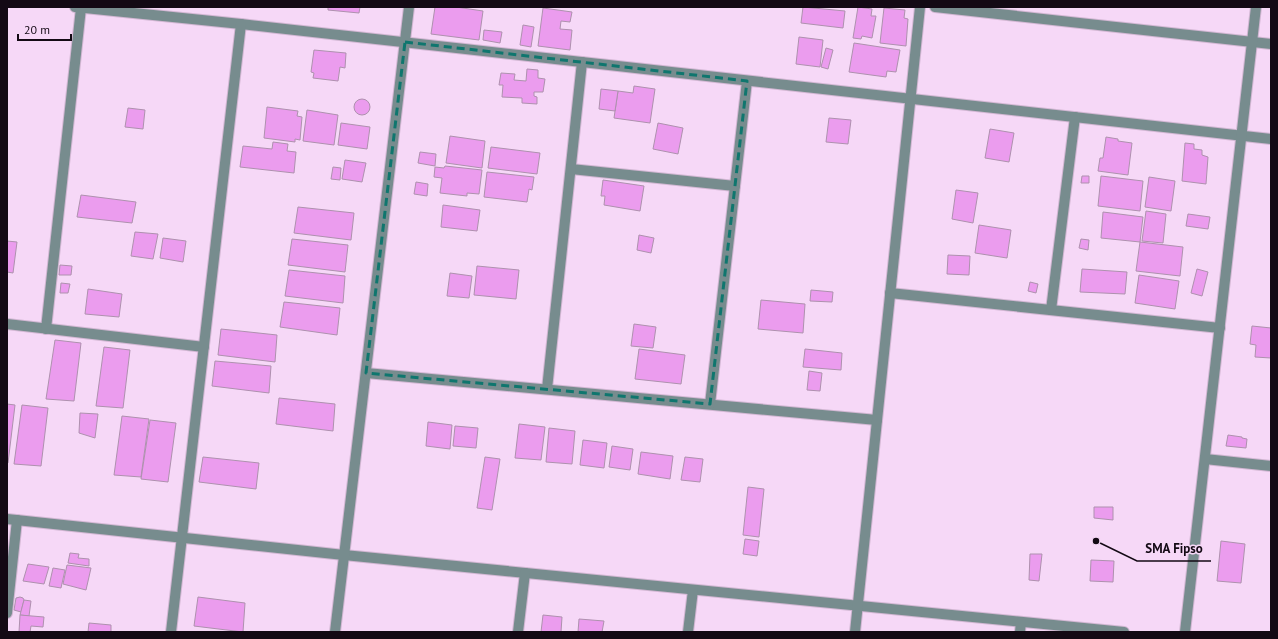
<svg xmlns="http://www.w3.org/2000/svg" width="1278" height="639" font-family="'PT Sans',sans-serif">
<rect width="100%" height="100%" fill="#f6d8f7"/>
<g fill="#eb9cee" stroke="#ae91ae">
<polygon points="328,7 360,7 359,13 328,10"/>
<polygon points="435,7 456,7 483,11 479,40 431,34"/>
<polygon points="803,7 845,11 843,28 801,23"/>
<polygon points="858,7 872,9 871,16 876,16 872,38 862,36 861,39 853,38"/>
<polygon points="543,8 572,12 570,22 561,21 560,29 572,30 570,50 538,46"/>
<polygon points="884,8 905,10 904,18 908,19 906,46 880,43"/>
<polygon points="523,25 534,27 531,47 520,45"/>
<polygon points="484,30 502,32 500,43 483,40"/>
<polygon points="799,37 823,40 820,67 796,64"/>
<polygon points="854,43 900,50 896,72 887,71 886,77 849,72"/>
<polygon points="826,48 833,50 828,69 821,67"/>
<polygon points="314,50 346,53 345,68 340,67 338,81 313,78 314,73 311,72"/>
<polygon points="527,69 538,70 538,78 545,79 543,92 534,92 534,96 537,97 537,104 522,103 522,98 502,97 503,85 499,85 501,73 515,74 514,80 526,81"/>
<polygon points="634,86 655,89 650,123 614,118 618,91 633,93"/>
<polygon points="601,89 618,91 615,111 599,109"/>
<circle cx="362" cy="107" r="8"/>
<polygon points="267,107 298,111 297,116 302,117 300,140 295,139 295,142 264,138"/>
<polygon points="128,108 145,110 143,129 125,127"/>
<polygon points="307,110 338,115 334,145 303,141"/>
<polygon points="829,118 851,120 848,144 826,142"/>
<polygon points="341,123 370,127 367,149 338,145"/>
<polygon points="658,123 683,128 678,154 653,149"/>
<polygon points="990,129 1014,133 1009,162 985,158"/>
<polygon points="450,136 485,141 482,168 446,163"/>
<polygon points="1106,137 1118,139 1118,141 1132,143 1128,175 1098,171 1100,158 1103,158"/>
<polygon points="273,142 288,144 287,151 296,152 294,173 240,167 243,146 272,149"/>
<polygon points="1185,143 1194,144 1194,149 1202,150 1202,155 1208,157 1206,184 1182,181"/>
<polygon points="491,147 540,153 537,174 488,168"/>
<polygon points="420,152 436,154 435,166 418,163"/>
<polygon points="345,160 366,163 362,182 342,179"/>
<polygon points="445,166 482,170 479,194 467,193 467,196 440,193 442,178 434,177 435,167 444,168"/>
<polygon points="333,167 341,168 340,180 331,179"/>
<polygon points="487,172 534,177 532,190 529,189 527,202 484,197"/>
<polygon points="1082,176 1089,176 1089,183 1081,183"/>
<polygon points="1101,176 1143,181 1140,211 1098,206"/>
<polygon points="1149,177 1175,181 1171,211 1145,207"/>
<polygon points="603,180 644,186 640,211 604,205 605,196 601,196"/>
<polygon points="416,182 428,184 427,196 414,194"/>
<polygon points="956,190 978,193 973,223 952,219"/>
<polygon points="81,195 136,202 132,223 77,217"/>
<polygon points="443,205 480,210 477,231 441,227"/>
<polygon points="298,207 354,213 351,240 294,233"/>
<polygon points="1146,211 1166,214 1163,243 1142,241"/>
<polygon points="1103,212 1143,217 1140,242 1101,238"/>
<polygon points="1188,214 1210,217 1208,229 1186,226"/>
<polygon points="979,225 1011,230 1007,258 975,253"/>
<polygon points="135,232 158,234 153,259 131,256"/>
<polygon points="639,235 654,238 651,253 637,250"/>
<polygon points="163,238 186,241 183,262 160,258"/>
<polygon points="292,239 348,245 345,272 288,265"/>
<polygon points="1081,239 1089,240 1088,250 1079,248"/>
<polygon points="7,241 17,242 13,273 7,272"/>
<polygon points="1140,242 1183,247 1180,276 1136,271"/>
<polygon points="948,255 970,256 969,275 947,274"/>
<polygon points="60,265 72,266 71,275 59,275"/>
<polygon points="477,266 519,270 516,299 474,295"/>
<polygon points="1082,269 1127,272 1125,294 1080,292"/>
<polygon points="1197,269 1208,272 1202,296 1191,293"/>
<polygon points="289,270 345,276 343,303 285,296"/>
<polygon points="450,273 472,276 469,298 447,296"/>
<polygon points="1139,275 1179,281 1175,309 1135,303"/>
<polygon points="1030,282 1038,284 1036,293 1028,291"/>
<polygon points="61,283 70,284 68,293 60,293"/>
<polygon points="88,289 122,294 119,317 85,314"/>
<polygon points="811,290 833,292 832,302 810,301"/>
<polygon points="761,300 805,304 803,333 758,329"/>
<polygon points="284,302 340,308 337,335 280,327"/>
<polygon points="634,324 656,327 653,348 631,346"/>
<polygon points="1252,326 1271,328 1271,358 1255,357 1256,345 1250,344"/>
<polygon points="221,329 277,335 275,362 218,355"/>
<polygon points="55,340 81,343 74,401 46,399"/>
<polygon points="104,347 130,350 123,408 96,406"/>
<polygon points="639,349 685,355 681,384 635,379"/>
<polygon points="805,349 842,353 841,370 803,367"/>
<polygon points="215,361 271,366 269,393 212,386"/>
<polygon points="809,371 822,373 820,391 807,390"/>
<polygon points="279,398 335,404 333,431 276,424"/>
<polygon points="7,404 15,405 8,463 7,463"/>
<polygon points="22,405 48,408 41,466 14,464"/>
<polygon points="80,413 98,414 95,438 79,433"/>
<polygon points="122,416 149,419 141,477 114,475"/>
<polygon points="150,420 176,423 168,482 141,479"/>
<polygon points="428,422 452,425 450,449 426,446"/>
<polygon points="519,424 545,427 541,460 515,458"/>
<polygon points="455,426 478,428 476,448 453,446"/>
<polygon points="549,428 575,431 572,464 546,462"/>
<polygon points="1228,435 1242,437 1242,438 1247,439 1246,448 1226,446"/>
<polygon points="583,440 607,443 604,468 580,465"/>
<polygon points="612,446 633,449 630,470 609,467"/>
<polygon points="641,452 673,456 670,479 638,474"/>
<polygon points="203,457 259,463 256,489 199,482"/>
<polygon points="485,457 500,459 492,510 477,508"/>
<polygon points="685,457 703,459 700,482 681,480"/>
<polygon points="748,487 764,489 759,537 743,535"/>
<polygon points="1094,507 1113,507 1113,520 1094,518"/>
<polygon points="745,539 759,541 757,556 743,554"/>
<polygon points="1221,541 1245,544 1241,583 1217,581"/>
<polygon points="70,553 79,554 78,558 89,559 89,566 68,563"/>
<polygon points="1030,554 1042,554 1039,581 1029,580"/>
<polygon points="1091,560 1114,561 1113,582 1090,581"/>
<polygon points="28,564 49,567 44,584 23,581"/>
<polygon points="67,565 91,568 86,590 63,584"/>
<polygon points="53,568 65,570 61,588 49,586"/>
<polygon points="20,597 23,598 24,600 21,612 14,610 16,598"/>
<polygon points="198,597 245,603 243,632 194,626"/>
<polygon points="24,600 31,601 29,616 20,615"/>
<polygon points="20,615 44,617 43,627 31,626 30,632 19,632"/>
<polygon points="543,615 562,617 561,632 541,632"/>
<polygon points="579,619 604,621 602,632 578,632"/>
<polygon points="89,623 111,625 111,632 88,632"/>
</g>
<g fill="none" stroke-linecap="round" stroke-linejoin="round">
<defs>
<g id="minor">
<polyline points="75,7 241,24 1271,139"/>
<polyline points="935,7 1271,44"/>
<polyline points="571,169 735,186"/>
<polyline points="890,293 1220,328"/>
<polyline points="1051,310 1075,117"/>
<polyline points="7,324 204,347"/>
<polyline points="46,329 81,8"/>
<polyline points="366,373 877,420"/>
<polyline points="547,389 582,62"/>
<polyline points="710,404 747,81"/>
<polyline points="1205,459 1271,466"/>
<polyline points="7,519 344,555 1124,632"/>
<polyline points="7,613 17,520"/>
<polyline points="171,632 241,24"/>
<polyline points="335,632 409,7"/>
<polyline points="518,632 525,573"/>
<polyline points="688,632 693,590"/>
<polyline points="855,632 920,7"/>
<polyline points="1020,632 1021,622"/>
<polyline points="1185,632 1256,7"/>
</g>
</defs>
<use href="#minor" stroke="#d2b7d3" stroke-width="12"/>
<use href="#minor" stroke="#778c8e" stroke-width="10"/>
</g>
<path fill="none" stroke="#0f766e" stroke-width="3" stroke-dasharray="8 5" stroke-linejoin="round" d="M 405,42 L 747,81 L 710,404 L 366,373 Z"/>
<path fill="none" stroke="#130914" stroke-width="1.5" d="M1096 541L1137 561H1211"/>
<circle fill="#130914" stroke="#f6d8f7" stroke-width="1.5" cx="1096" cy="541" r="4"/>
<g font-size="13" text-anchor="middle" font-weight="bold" fill="#130914" stroke="#f6d8f7" stroke-width="3" stroke-linejoin="round" paint-order="stroke">
<text x="1174" y="553">SMA Fipso</text>
</g>
<rect width="1278" height="639" fill="none" stroke="#130914" stroke-width="16"/>
<path d="M18 34v6h53v-6" fill="none" stroke="#130914" stroke-width="2"/>
<text x="24" y="34" font-size="12" fill="#130914" stroke="#f6d8f7" stroke-width="3" paint-order="stroke">20 m</text>
</svg>
